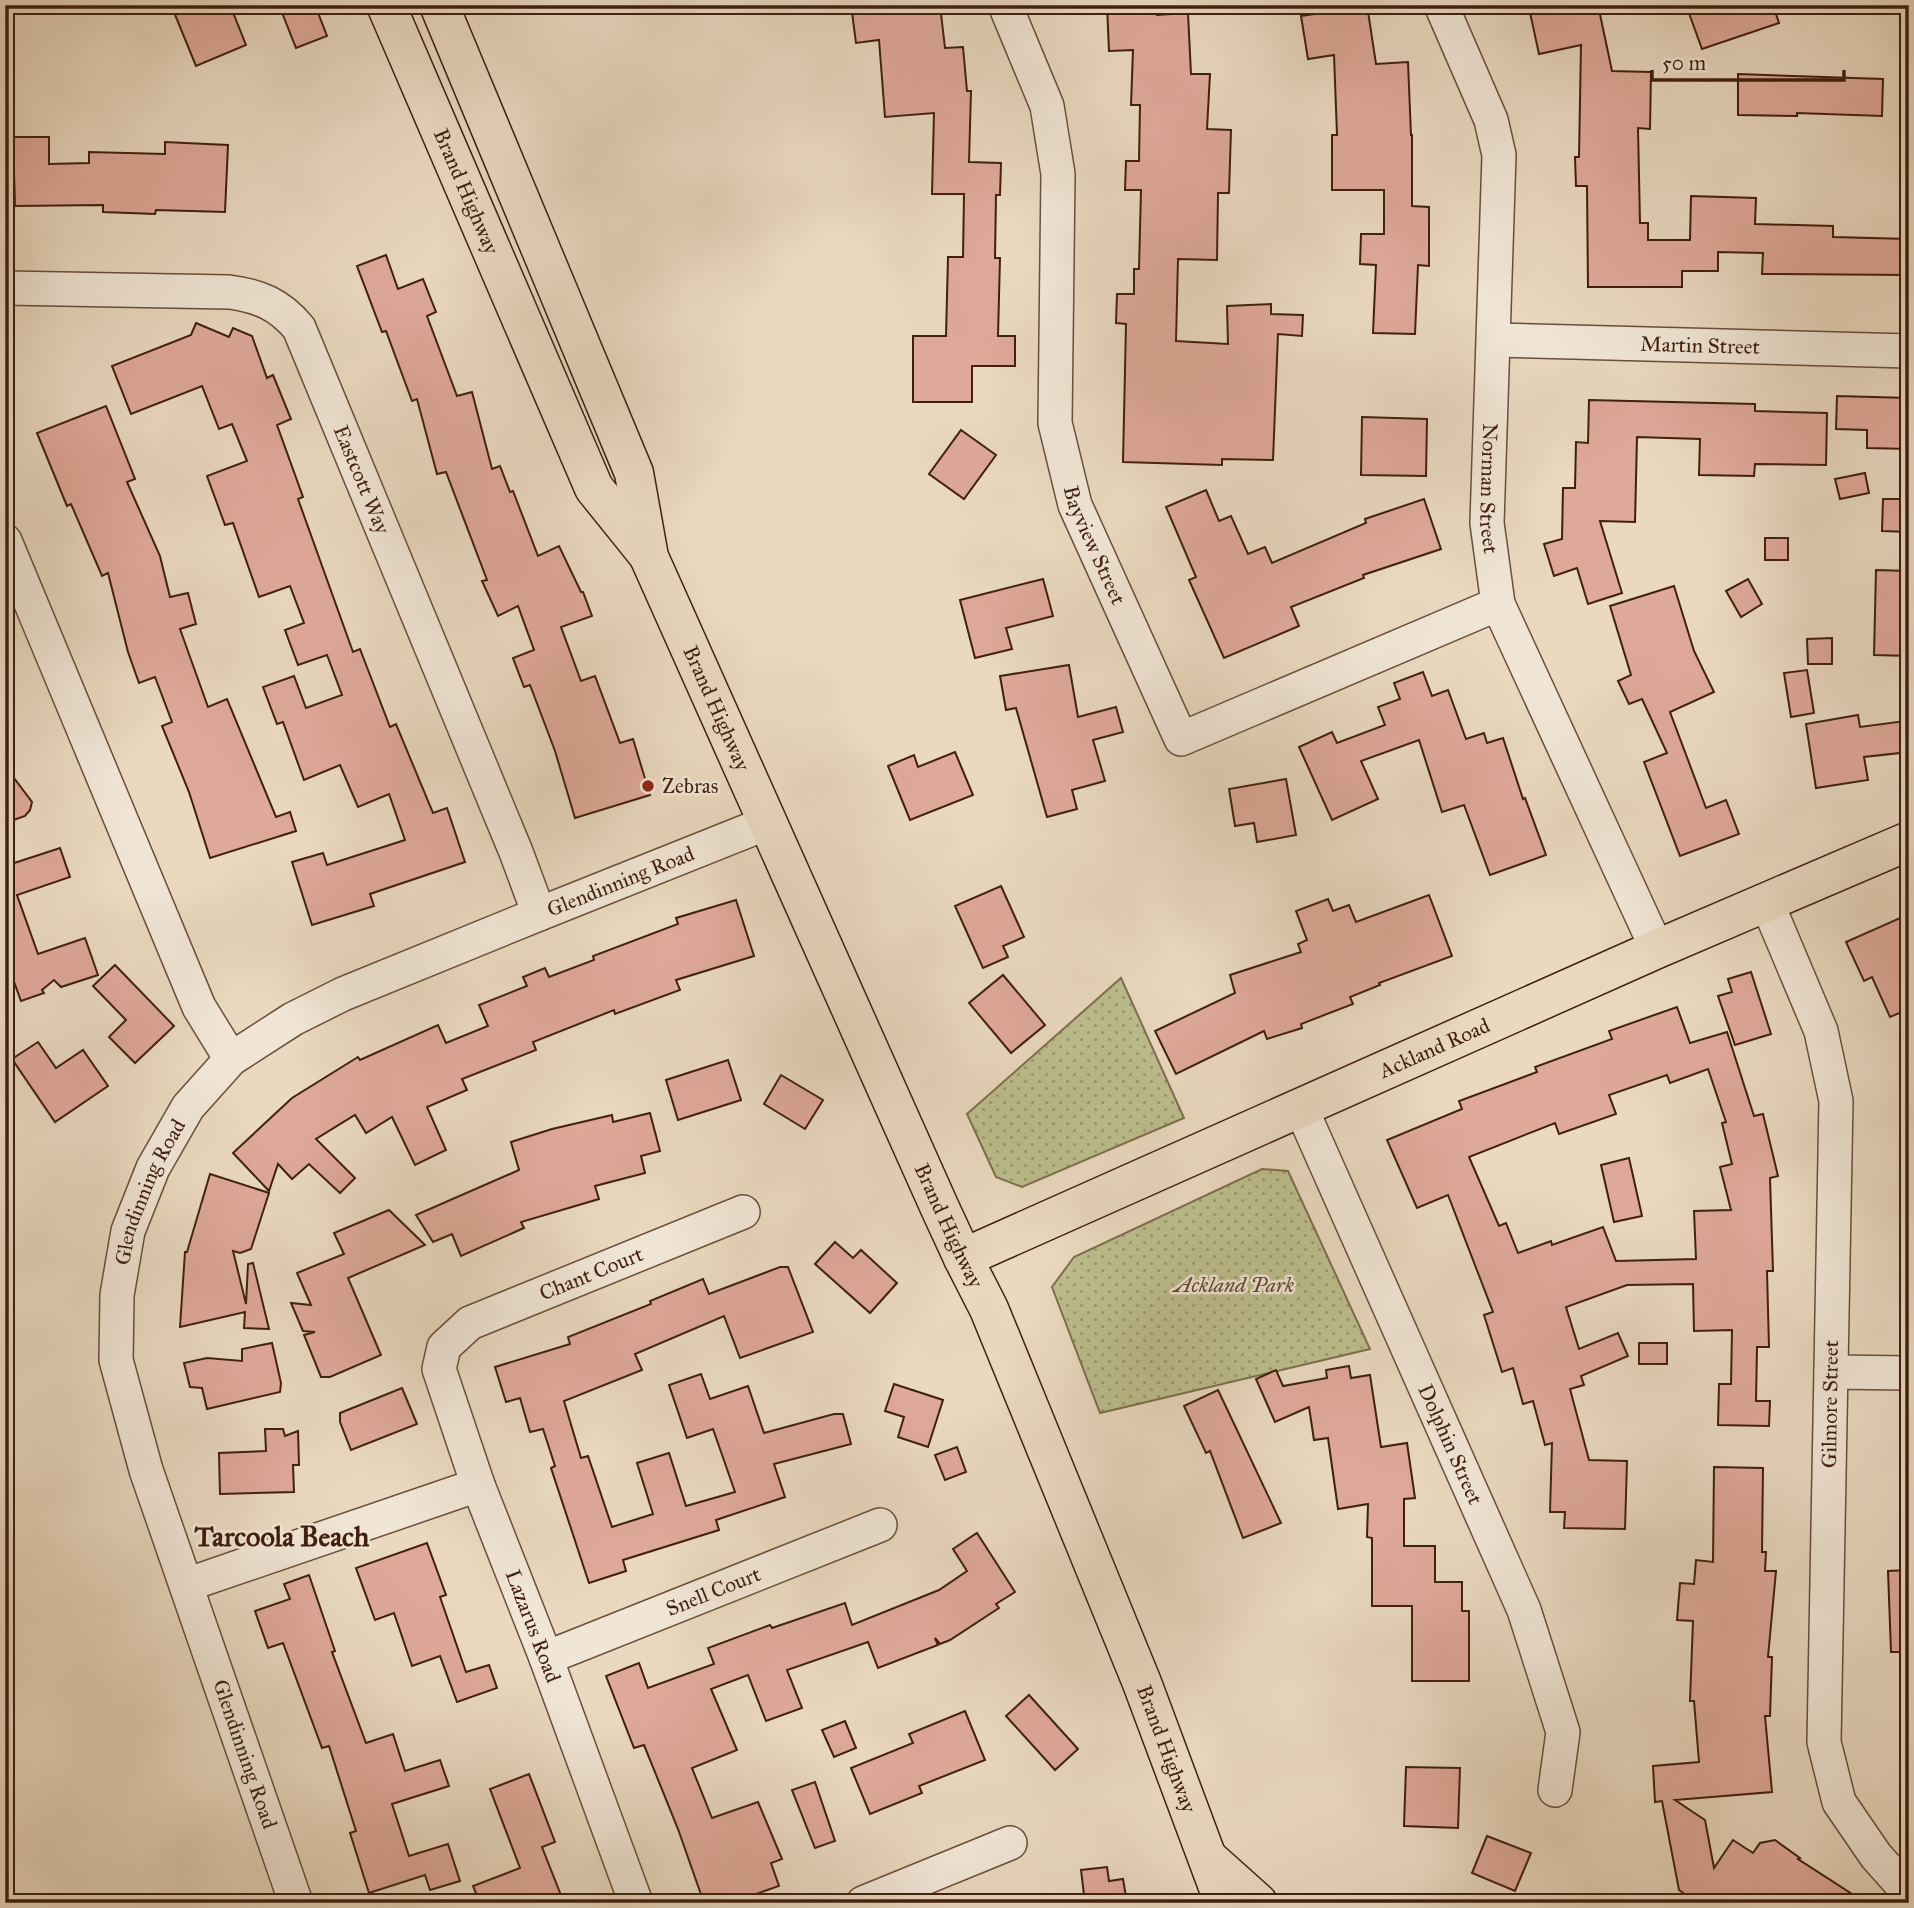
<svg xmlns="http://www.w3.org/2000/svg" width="1914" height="1908" font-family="'IM FELL Great Primer',serif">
<defs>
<pattern id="grass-dots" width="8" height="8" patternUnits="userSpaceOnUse" patternTransform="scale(1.75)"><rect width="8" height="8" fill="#bdbe8e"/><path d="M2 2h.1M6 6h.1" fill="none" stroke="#9b9a72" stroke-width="1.8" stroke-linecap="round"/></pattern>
</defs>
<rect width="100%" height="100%" fill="#ead9c0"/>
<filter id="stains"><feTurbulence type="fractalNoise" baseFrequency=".00286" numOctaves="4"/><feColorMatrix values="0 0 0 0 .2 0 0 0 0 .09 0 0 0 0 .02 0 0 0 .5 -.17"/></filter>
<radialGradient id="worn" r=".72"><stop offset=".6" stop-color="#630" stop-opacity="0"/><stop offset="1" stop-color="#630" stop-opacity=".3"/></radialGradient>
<g fill="url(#grass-dots)" stroke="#7e6e4e" stroke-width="2">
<polygon points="1121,978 1184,1118 1022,1187 996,1177 967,1114"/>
<polygon points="1262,1169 1288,1171 1370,1349 1100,1413 1052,1287 1074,1257"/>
</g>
<g fill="#dfa999" stroke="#401f0f" stroke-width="2" fill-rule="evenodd">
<polygon points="171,5 230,5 246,45 196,66"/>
<polygon points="279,5 315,5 327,36 296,48"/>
<polygon points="851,5 940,5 945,48 963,47 967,91 971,91 969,162 1001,163 1000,195 996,195 995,258 1000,258 998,336 1015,336 1015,366 972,366 972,402 913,402 913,336 946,336 948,257 963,257 964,194 932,194 934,113 885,117 879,40 856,43"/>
<polygon points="1107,5 1157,5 1157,15 1188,13 1191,74 1210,74 1207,129 1231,130 1229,193 1218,193 1217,260 1178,259 1176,341 1228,344 1227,306 1271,304 1271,314 1303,315 1302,336 1278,334 1273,460 1222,459 1222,465 1123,462 1126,324 1116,323 1117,294 1134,294 1134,269 1139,269 1141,190 1125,190 1126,161 1139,161 1140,105 1131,105 1133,50 1109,51"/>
<polygon points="1342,5 1367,5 1376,64 1408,62 1411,135 1412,135 1412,206 1429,207 1429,266 1418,265 1415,334 1373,333 1376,265 1360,264 1361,234 1384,234 1384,190 1332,190 1332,135 1337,135 1334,55 1308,59 1301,16 1342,10"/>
<polygon points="1541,5 1598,5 1612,71 1651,72 1650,129 1638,128 1640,223 1648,223 1648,240 1690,240 1691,196 1756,198 1755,224 1833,226 1833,237 1909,239 1909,275 1762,274 1763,253 1718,252 1718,271 1682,271 1682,287 1588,287 1587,186 1576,186 1575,157 1579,157 1581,45 1539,54 1529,8"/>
<polygon points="1686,5 1773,5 1779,23 1702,49"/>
<polygon points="1738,74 1883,79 1882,116 1797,113 1797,116 1738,115"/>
<polygon points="13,137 49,137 49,164 89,163 89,152 165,154 165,142 228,145 225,212 156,210 155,214 103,212 103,205 15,206"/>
<polygon points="386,255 398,289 423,279 436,312 427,316 457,396 472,392 492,469 500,466 510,492 513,491 538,556 559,546 581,592 583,592 592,616 561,627 581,681 595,676 620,743 633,739 650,795 575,818 555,751 530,685 524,687 513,658 534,650 518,606 498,616 482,581 487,580 446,472 437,474 417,399 412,401 386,331 382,332 357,266"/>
<polygon points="196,323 229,337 233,328 252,336 267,378 273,375 291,419 277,425 303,497 298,499 353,652 360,649 390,727 396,724 433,813 447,808 465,862 370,894 374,906 312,925 292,862 323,853 327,865 405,840 389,794 358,807 340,765 304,780 283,722 277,724 263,687 294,676 306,708 342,695 327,655 298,665 285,630 304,623 290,586 259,597 233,523 225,525 207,476 247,461 232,424 219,429 202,386 131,414 112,366 191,335"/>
<polygon points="1837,396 1909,398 1909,449 1867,448 1867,430 1836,429"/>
<polygon points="1589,400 1755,404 1755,411 1827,413 1826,465 1755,464 1754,476 1699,475 1700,439 1637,437 1635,522 1600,521 1622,593 1588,604 1577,568 1554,576 1544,544 1562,539 1563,488 1575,488 1576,442 1588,443"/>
<polygon points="106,406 135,479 127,482 160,556 170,597 188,593 196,624 180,629 208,707 227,699 276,817 290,812 296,831 210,858 189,792 162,726 172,722 155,677 139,683 128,652 108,573 102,576 71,504 67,506 37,433"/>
<polygon points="1362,417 1427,419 1426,476 1361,475"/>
<polygon points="961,430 996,455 964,499 929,474"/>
<polygon points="1865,473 1869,493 1840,499 1835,479"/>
<polygon points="1206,490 1219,521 1231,516 1248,554 1265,547 1272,563 1366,523 1365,519 1424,499 1441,549 1363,575 1364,578 1291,607 1299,626 1224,658 1189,580 1196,577 1166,507"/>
<polygon points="1883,499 1909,499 1909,532 1882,531"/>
<rect x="1765" y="538" width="23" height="22"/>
<polygon points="1876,570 1909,571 1909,656 1874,655"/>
<polygon points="1043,579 1053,616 1006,628 1012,649 975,658 960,600"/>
<polygon points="1748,579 1762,604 1741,617 1726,591"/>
<polygon points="1674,586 1694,651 1714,692 1670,712 1706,808 1726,800 1739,834 1680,856 1644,762 1667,753 1642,699 1629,704 1618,681 1631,675 1610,606"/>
<polygon points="1832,638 1832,664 1808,664 1807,639"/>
<polygon points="1069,665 1078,717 1116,707 1123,732 1093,740 1105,781 1072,790 1077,809 1047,817 1016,708 1006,710 1000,676"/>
<polygon points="1807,670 1814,713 1791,717 1784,673"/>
<polygon points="1423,672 1432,696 1448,690 1466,739 1484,733 1487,743 1503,738 1523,799 1525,798 1546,855 1490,875 1464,805 1442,812 1419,740 1361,761 1378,799 1332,820 1299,747 1332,732 1337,743 1385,725 1378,707 1400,699 1394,683"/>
<polygon points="1858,715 1860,727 1905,721 1909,752 1864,757 1868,780 1816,788 1806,724"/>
<polygon points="955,752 973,795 910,820 888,766 914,755 918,767"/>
<polygon points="5,766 32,802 30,810 25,816 5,823"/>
<polygon points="1286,779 1296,835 1257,842 1254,823 1235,826 1229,789"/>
<polygon points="60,848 70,877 17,895 38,954 85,938 98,975 61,987 54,980 42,990 44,993 21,1001 5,957 5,866"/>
<polygon points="1001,886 1024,937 1003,946 1008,957 983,968 955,906"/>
<polygon points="1429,895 1452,956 1379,983 1380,985 1350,997 1353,1004 1301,1024 1302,1028 1267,1039 1264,1031 1176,1074 1155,1031 1235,993 1230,975 1301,952 1298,944 1307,940 1296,911 1328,899 1333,911 1349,905 1356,922"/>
<polygon points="736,900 754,956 676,980 680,990 615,1014 614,1010 533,1042 536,1050 462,1079 467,1090 427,1107 446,1150 415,1165 392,1117 366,1133 355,1115 316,1139 355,1178 340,1193 309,1164 292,1179 278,1164 269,1191 233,1153 292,1098 358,1057 360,1060 438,1025 446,1043 488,1026 479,1005 527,986 523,977 545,968 549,977 594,960 593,956 678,924 676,918"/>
<polygon points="1900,918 1909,938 1909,1009 1890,1017 1872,977 1864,981 1846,942"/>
<polygon points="115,965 174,1026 135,1063 109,1037 126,1020 93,986"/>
<polygon points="1751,972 1771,1034 1735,1045 1718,996 1732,992 1728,979"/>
<polygon points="1003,975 1045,1025 1011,1053 969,1003"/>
<path d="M 1677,1007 L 1690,1043 L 1727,1032 L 1754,1116 L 1763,1114 L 1778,1176 L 1770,1178 L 1773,1271 L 1767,1271 L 1769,1347 L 1757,1347 L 1756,1401 L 1770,1401 L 1769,1426 L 1718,1425 L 1719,1384 L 1731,1384 L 1732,1330 L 1694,1331 L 1693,1284 L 1627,1285 L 1566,1307 L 1579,1349 L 1618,1333 L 1628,1356 L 1581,1376 L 1584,1385 L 1570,1389 L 1589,1460 L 1627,1461 L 1625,1529 L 1564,1528 L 1565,1512 L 1550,1512 L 1552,1443 L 1545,1445 L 1533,1401 L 1523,1404 L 1513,1368 L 1502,1372 L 1484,1315 L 1493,1312 L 1448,1195 L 1417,1208 L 1387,1140 L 1462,1109 L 1459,1101 L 1537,1072 L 1535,1067 L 1612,1039 L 1609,1031 ZM 1708,1069 L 1726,1122 L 1722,1123 L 1732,1164 L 1720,1167 L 1731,1210 L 1694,1211 L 1696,1259 L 1616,1261 L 1603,1227 L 1552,1245 L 1551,1241 L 1518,1253 L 1506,1223 L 1499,1226 L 1469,1157 L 1555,1123 L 1559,1134 L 1616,1114 L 1609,1095 L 1667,1075 L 1670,1083 Z"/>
<polygon points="38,1042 56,1068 83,1050 108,1086 55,1122 12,1059"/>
<polygon points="728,1060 741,1100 678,1120 666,1080"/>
<polygon points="781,1075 823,1100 805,1129 764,1104"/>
<polygon points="650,1113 660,1151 641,1156 645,1173 595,1186 599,1199 521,1222 524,1228 461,1256 452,1234 433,1242 416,1215 519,1170 511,1142 552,1129 612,1115 613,1122"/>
<polygon points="1629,1158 1642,1216 1614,1222 1601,1165"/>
<polygon points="210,1174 269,1193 251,1249 240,1253 233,1251 246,1304 248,1264 253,1263 269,1329 244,1328 245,1312 180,1327 185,1252 187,1252"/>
<polygon points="389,1210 425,1245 348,1278 381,1355 330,1377 321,1377 304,1335 315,1332 303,1331 291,1303 311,1305 297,1273 344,1254 334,1233"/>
<polygon points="835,1242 853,1258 861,1250 897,1283 870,1313 815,1264"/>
<polygon points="780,1267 788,1267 813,1332 740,1358 724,1316 635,1354 642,1370 564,1401 581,1458 588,1456 612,1527 653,1514 637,1463 669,1453 686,1506 735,1492 713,1429 687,1438 669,1385 701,1374 710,1399 748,1386 764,1433 834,1414 843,1414 851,1444 774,1464 785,1497 716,1520 719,1530 623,1560 626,1571 589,1583 551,1468 555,1466 543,1429 530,1432 520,1398 506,1402 495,1367 570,1344 568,1337 651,1304 650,1301 703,1279 709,1294"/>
<polygon points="272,1343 281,1383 280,1392 207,1409 202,1388 190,1387 184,1363 207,1358 242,1361 242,1349"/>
<rect x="1639" y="1343" width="28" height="21"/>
<polygon points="1349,1366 1351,1378 1370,1375 1381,1447 1407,1443 1415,1498 1404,1499 1404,1546 1435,1546 1435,1582 1462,1582 1462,1611 1469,1611 1469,1681 1412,1681 1412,1606 1372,1606 1372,1538 1367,1537 1368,1504 1338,1509 1328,1438 1314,1440 1309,1407 1275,1422 1256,1379 1276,1370 1283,1386 1327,1378 1326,1370"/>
<polygon points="894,1384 943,1400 928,1447 898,1437 904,1417 885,1411"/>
<polygon points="402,1388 417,1424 351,1450 340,1422 340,1413"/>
<polygon points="1218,1390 1281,1523 1243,1538 1210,1451 1206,1453 1184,1406"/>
<polygon points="265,1429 283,1429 285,1436 298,1431 299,1465 293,1465 294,1492 220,1494 219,1453 266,1451"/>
<polygon points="957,1447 966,1472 945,1480 935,1455"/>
<polygon points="1714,1467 1763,1468 1762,1552 1766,1552 1765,1571 1776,1571 1768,1657 1772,1657 1770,1716 1765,1716 1772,1792 1675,1800 1705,1820 1714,1868 1733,1840 1753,1853 1760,1843 1775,1840 1800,1858 1798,1859 1866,1903 1697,1903 1679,1890 1662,1801 1655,1802 1653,1766 1699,1762 1694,1701 1690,1701 1693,1621 1677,1620 1680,1583 1694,1584 1696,1560 1713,1562"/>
<polygon points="977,1533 1015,1592 996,1604 999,1608 950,1640 940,1644 935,1638 938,1645 878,1668 868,1642 787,1670 802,1708 766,1721 748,1675 711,1689 737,1750 692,1768 712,1818 758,1802 782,1859 771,1863 779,1886 730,1903 704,1903 678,1829 644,1745 634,1748 606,1676 639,1663 648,1688 714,1664 708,1648 770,1625 772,1628 845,1603 852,1625 939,1590 967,1571 953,1549"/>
<polygon points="427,1543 446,1595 440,1597 466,1672 489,1665 497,1688 457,1702 440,1656 412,1666 394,1613 375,1620 356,1568"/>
<polygon points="1909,1570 1909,1652 1891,1652 1888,1571"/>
<polygon points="309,1575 335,1651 332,1652 366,1743 393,1734 405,1771 440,1760 449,1786 392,1804 409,1856 448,1844 460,1881 430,1890 425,1875 369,1893 350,1833 356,1831 329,1746 322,1748 283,1643 268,1648 255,1611 290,1599 284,1584"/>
<polygon points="1029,1695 1078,1749 1055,1770 1006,1716"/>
<polygon points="965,1711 985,1760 919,1786 922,1793 870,1814 851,1768 913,1743 909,1734"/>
<polygon points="845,1721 856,1748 834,1757 822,1730"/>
<polygon points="1406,1767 1460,1768 1458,1828 1404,1826"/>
<polygon points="529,1774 555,1842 542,1847 564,1903 480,1903 473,1886 520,1868 490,1789"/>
<polygon points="815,1782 835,1841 815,1848 792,1790"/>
<polygon points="1487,1836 1531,1853 1515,1891 1472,1873"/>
<polygon points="1107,1867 1109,1881 1123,1879 1127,1903 1085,1903 1081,1870"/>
</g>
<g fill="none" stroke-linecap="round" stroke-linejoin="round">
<defs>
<g id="minor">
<path id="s1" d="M 1005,5 L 1047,106 L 1058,174 L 1055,423 L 1075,505 L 1181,739 L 1498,604"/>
<path id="s2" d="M 1441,5 L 1491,120 L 1499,155 L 1487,523 L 1498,604 L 1657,949"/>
<path id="s3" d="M 5,288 L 229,292 C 259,296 279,304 299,328 L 516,852 L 539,914"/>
<path id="s4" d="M 1494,340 L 1909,351"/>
<polyline points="5,541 199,1007 231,1059"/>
<polyline points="1767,903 1821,1031 1836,1101 1824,1742 1839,1802 1876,1856 1909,1893"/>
<path id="s5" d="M 1301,1108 L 1524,1610 L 1563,1732 L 1555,1790"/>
<polyline points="1831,1372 1909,1373"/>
<polyline points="186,1585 478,1485"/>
<path id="s6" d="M 546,1658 L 880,1525"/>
<path id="s7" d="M 296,1903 L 146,1470 L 116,1360 L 117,1295 L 128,1231 L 153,1168 L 188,1107 L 231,1059 L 293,1019 L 343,994 L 539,914 L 767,823"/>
<path id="s8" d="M 636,1903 L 546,1658 L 478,1485 L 439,1369 L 444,1347 L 470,1323 L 743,1212"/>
<polyline points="863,1903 1010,1843"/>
</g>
<g id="major">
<path id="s9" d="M 963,1258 L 1657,949 L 1909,841"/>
</g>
<g id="highway">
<path id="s10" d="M 386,5 L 594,488 L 648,555"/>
<path id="s11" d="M 439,5 L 634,473 L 649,557 L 939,1206 L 963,1258 L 989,1309 L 1142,1683 L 1224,1903"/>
<polyline points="1210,1860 1258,1903"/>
</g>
</defs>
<use href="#minor" stroke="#6a4e3b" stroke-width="36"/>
<use href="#major" stroke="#401f0f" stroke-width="41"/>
<use href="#highway" stroke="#401f0f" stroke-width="41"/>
<use href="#minor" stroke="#f1e6d6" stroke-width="33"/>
<use href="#major" stroke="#ead9c0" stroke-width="38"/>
<use href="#highway" stroke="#ead9c0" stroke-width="38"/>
</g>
<circle fill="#8f2418" stroke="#f1e6d6" stroke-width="2.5" cx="648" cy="786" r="7"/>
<g text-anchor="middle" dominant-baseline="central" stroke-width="5" stroke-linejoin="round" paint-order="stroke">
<g font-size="21" fill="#401f0f" stroke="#f1e6d6">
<text stroke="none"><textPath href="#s10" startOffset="203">Brand Highway</textPath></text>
<text stroke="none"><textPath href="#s4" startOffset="206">Martin Street</textPath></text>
<text stroke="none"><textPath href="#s3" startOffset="469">Eastcott Way</textPath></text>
<text stroke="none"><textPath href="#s2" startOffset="495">Norman Street</textPath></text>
<text stroke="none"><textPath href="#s1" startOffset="556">Bayview Street</textPath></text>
<text stroke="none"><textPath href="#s11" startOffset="758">Brand Highway</textPath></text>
<text stroke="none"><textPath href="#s7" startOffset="1334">Glendinning Road</textPath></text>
<text stroke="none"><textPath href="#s9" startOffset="516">Ackland Road</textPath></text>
<text stroke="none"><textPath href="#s7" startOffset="746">Glendinning Road</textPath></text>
<text stroke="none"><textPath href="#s11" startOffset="1325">Brand Highway</textPath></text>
<text stroke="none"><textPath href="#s8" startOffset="758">Chant Court</textPath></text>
<text transform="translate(1830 1404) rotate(-89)">Gilmore Street</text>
<text stroke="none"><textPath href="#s5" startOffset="368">Dolphin Street</textPath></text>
<text stroke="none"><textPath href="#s6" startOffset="180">Snell Court</textPath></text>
<text transform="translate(533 1626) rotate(69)">Lazarus Road</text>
<text stroke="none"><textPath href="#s11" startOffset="1892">Brand Highway</textPath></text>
<text transform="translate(245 1754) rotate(71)">Glendinning Road</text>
</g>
<g font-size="21" fill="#401f0f" stroke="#f1e6d6" text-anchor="start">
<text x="662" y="786">Zebras</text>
</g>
<g font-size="21" font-style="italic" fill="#5f472f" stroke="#f1e6d6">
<text x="1234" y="1285">Ackland Park</text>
</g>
<g font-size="28" font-weight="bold" fill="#401f0f" stroke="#f1e6d6">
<text x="282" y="1536">Tarcoola Beach</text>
</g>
</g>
<rect width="1914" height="1908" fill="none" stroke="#ead9c0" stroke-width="28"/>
<rect x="7" y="7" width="1900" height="1894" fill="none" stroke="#401f0f" stroke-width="3.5"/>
<rect x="14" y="14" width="1886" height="1880" fill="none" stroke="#401f0f" stroke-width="2"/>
<path d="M1652 70v10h192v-10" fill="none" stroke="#401f0f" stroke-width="3.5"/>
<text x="1662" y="70" font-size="21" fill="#401f0f" stroke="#f1e6d6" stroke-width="5" paint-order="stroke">50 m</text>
<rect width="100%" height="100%" filter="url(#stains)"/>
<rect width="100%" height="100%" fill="url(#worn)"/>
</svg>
